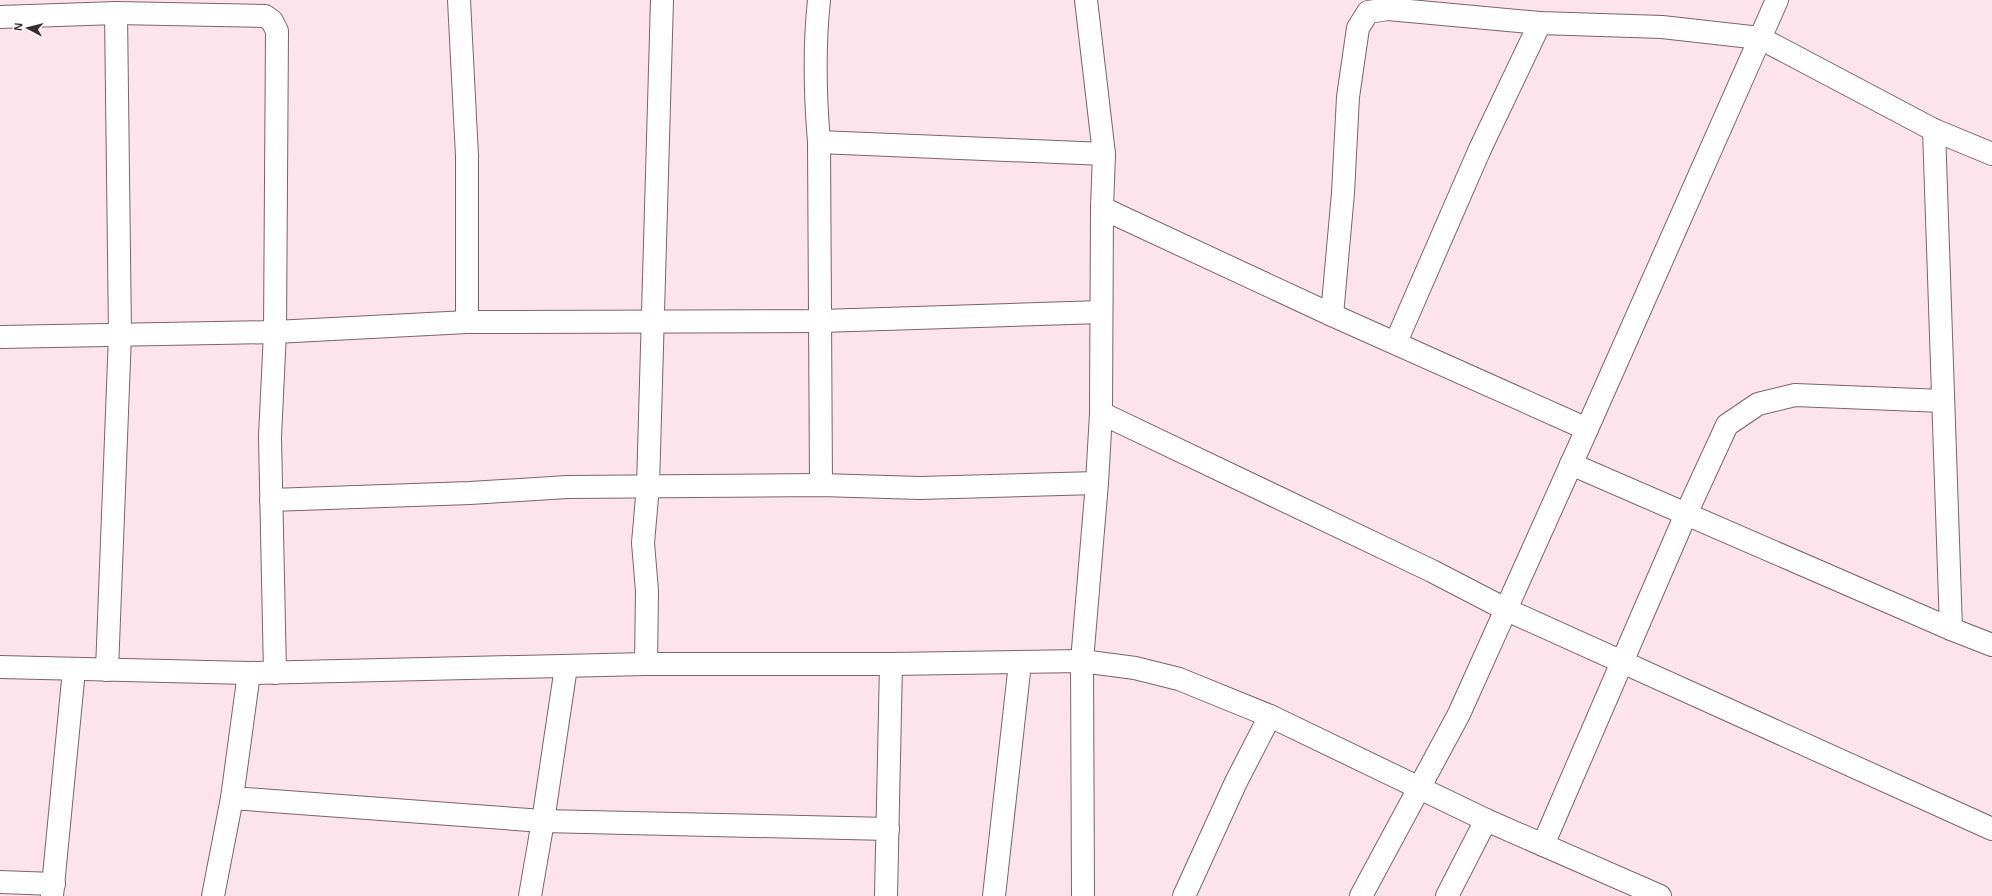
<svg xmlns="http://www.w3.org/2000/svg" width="1992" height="896" font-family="Helvetica,sans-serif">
<rect width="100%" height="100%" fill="#fde3ec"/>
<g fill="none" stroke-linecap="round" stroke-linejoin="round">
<defs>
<g id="minor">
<polyline points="459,0 467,156 467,322"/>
<path d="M 819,0 C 814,47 815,95 819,142 L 821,485"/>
<polyline points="0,17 116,13 265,16 272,21 277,31 275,332 270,437 275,673"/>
<polyline points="1934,130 1951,629"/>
<polyline points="819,142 1104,154"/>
<polyline points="1102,208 1332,315 1587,429"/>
<polyline points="1332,315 1343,193 1348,97 1358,28 1368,12 1388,9 1540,23 1662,27 1760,38 1934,130 1992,154"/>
<polyline points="0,337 275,332 467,322 821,321 1101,312"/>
<polyline points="1396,342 1480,149 1540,23"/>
<polyline points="1101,413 1432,571 1507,610 1992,829"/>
<polyline points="1571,464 1951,629 1992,645"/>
<polyline points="271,500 470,493 567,487 821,485 920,488 1097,483"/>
<polyline points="646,664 647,591 643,543 648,486 662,0"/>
<polyline points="0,667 249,673 646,664 891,664 1082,661 1135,668 1179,679 1270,716 1486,820 1660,896"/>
<polyline points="107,670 120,335 116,13"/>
<polyline points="232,798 543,821 888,829"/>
<polyline points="1543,845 1686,514 1727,425 1758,404 1795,395 1943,401"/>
<polyline points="0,882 54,884"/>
<polyline points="52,896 74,670"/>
<polyline points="213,896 232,798 249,673"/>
<polyline points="530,896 543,821 566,667"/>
<polyline points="886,896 891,664"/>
<polyline points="994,896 1020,663"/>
<polyline points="1083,896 1082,661 1097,483 1101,413 1102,208 1104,154 1086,0"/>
<polyline points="1184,896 1236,782 1270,716"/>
<polyline points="1361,896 1459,714 1587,429 1777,0"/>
<polyline points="1447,896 1486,820"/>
</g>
</defs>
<use href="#minor" stroke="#7a646b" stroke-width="24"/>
<use href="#minor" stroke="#fff" stroke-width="22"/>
</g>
<g transform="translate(28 28) rotate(277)" stroke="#fcf7f9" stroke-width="3" paint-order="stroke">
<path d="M0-3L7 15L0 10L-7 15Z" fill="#362c2f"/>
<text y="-6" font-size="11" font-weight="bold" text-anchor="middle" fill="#362c2f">N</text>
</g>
</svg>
